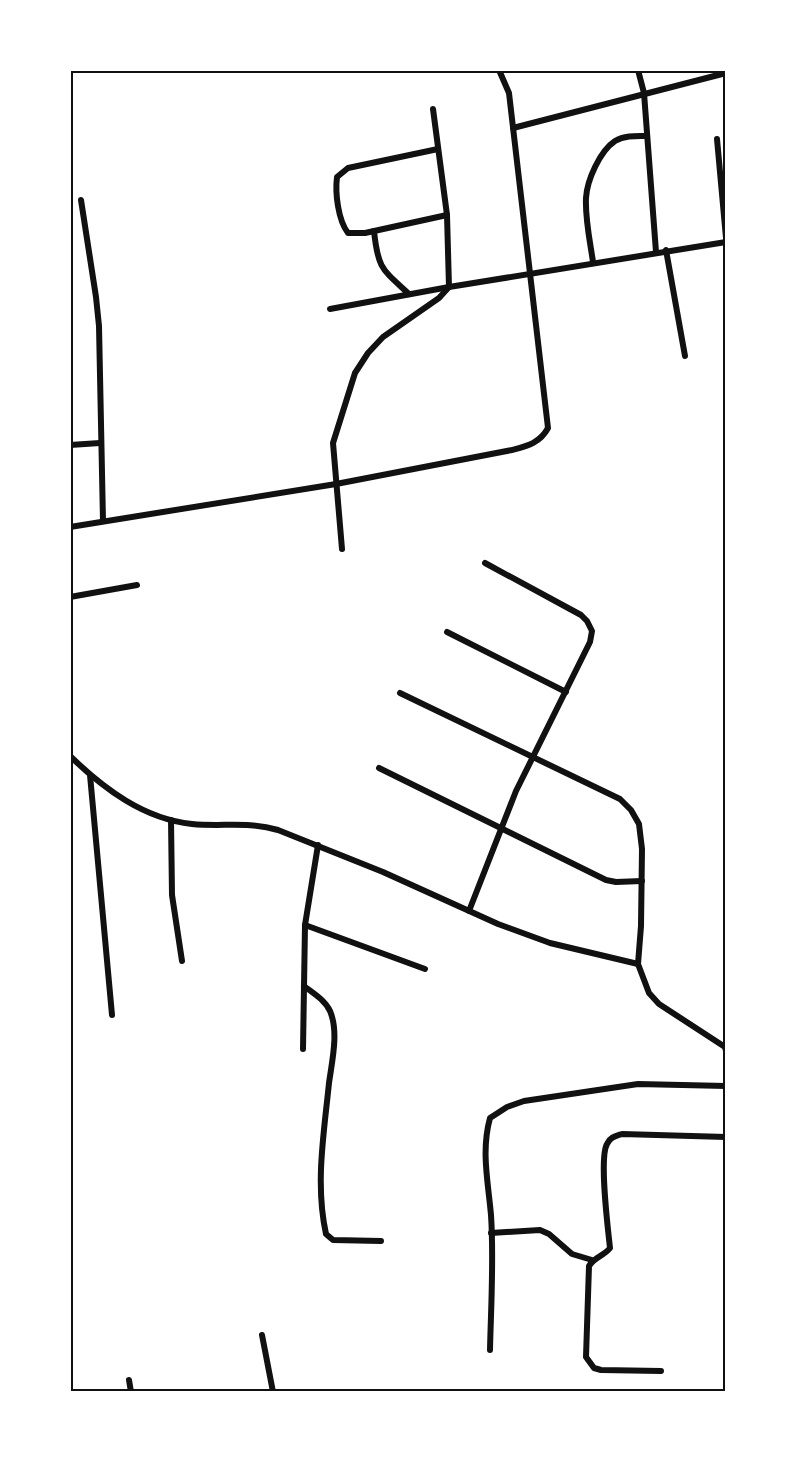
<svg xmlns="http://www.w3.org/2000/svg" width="796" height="1462" font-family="'Alegreya Sans',sans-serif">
<rect width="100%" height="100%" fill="#fff"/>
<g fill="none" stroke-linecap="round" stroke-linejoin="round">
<g stroke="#111" stroke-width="6">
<polyline points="638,70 644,93 656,252"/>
<polyline points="513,128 726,73"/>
<polyline points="717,139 726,238"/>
<path d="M 438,149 L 348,168 L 337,177 C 335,193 338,220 348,233 L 365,233 L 447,215"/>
<polyline points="81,200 96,297 99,326 103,521"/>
<path d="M 374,231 C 378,269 382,269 409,294"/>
<polyline points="666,250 685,356"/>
<path d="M 593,262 C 590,241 585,219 586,198 C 587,180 600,151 615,141 C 625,135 637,136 647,136"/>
<polyline points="330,309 449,287 726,242"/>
<polyline points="70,445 100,443"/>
<path d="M 70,527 L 336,484 L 512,450 C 527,446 540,443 548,428 L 509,93 L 499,70"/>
<polyline points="342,549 333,443 355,373 368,353 383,337 439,298 449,287 447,215 433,109"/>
<polyline points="70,597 137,585"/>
<polyline points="447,632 566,692"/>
<polyline points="400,693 620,799 631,810 639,824 642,849 641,926 638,964 649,993 659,1004 725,1047 726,1051"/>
<path d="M 70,756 C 104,789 144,819 192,824 C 223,827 247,821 278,830 L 383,872 L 498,924 L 550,943 L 638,964"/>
<polyline points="379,768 606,880 616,882 642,881"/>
<polyline points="90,775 112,1015"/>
<polyline points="171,820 172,895 182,961"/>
<polyline points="469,911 516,791 590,642 592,631 587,621 581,615 485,563"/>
<polyline points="305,925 425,969"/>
<path d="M 304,986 C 313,993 325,1000 330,1011 C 339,1032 332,1061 329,1083 C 324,1133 315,1184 326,1234 L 333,1240 L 381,1241"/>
<polyline points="303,1049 305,925 318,845"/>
<polyline points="491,1233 540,1230 549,1234 572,1254 592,1260"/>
<polyline points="262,1335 273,1392"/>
<path d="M 490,1350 C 491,1305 494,1259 491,1215 C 488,1181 481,1151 490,1118 L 507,1107 L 524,1101 L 638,1084 L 726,1086"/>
<path d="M 661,1371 L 601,1370 L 594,1368 L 586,1357 L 589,1266 C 594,1257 604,1256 610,1248 C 608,1229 599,1158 607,1144 C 610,1137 616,1136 622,1134 L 726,1137"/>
<polyline points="129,1380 131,1392"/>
</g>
</g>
<rect width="796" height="1462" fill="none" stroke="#ffffff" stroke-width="144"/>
<rect x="72" y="72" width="652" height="1318" fill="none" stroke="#111" stroke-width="2"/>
</svg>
